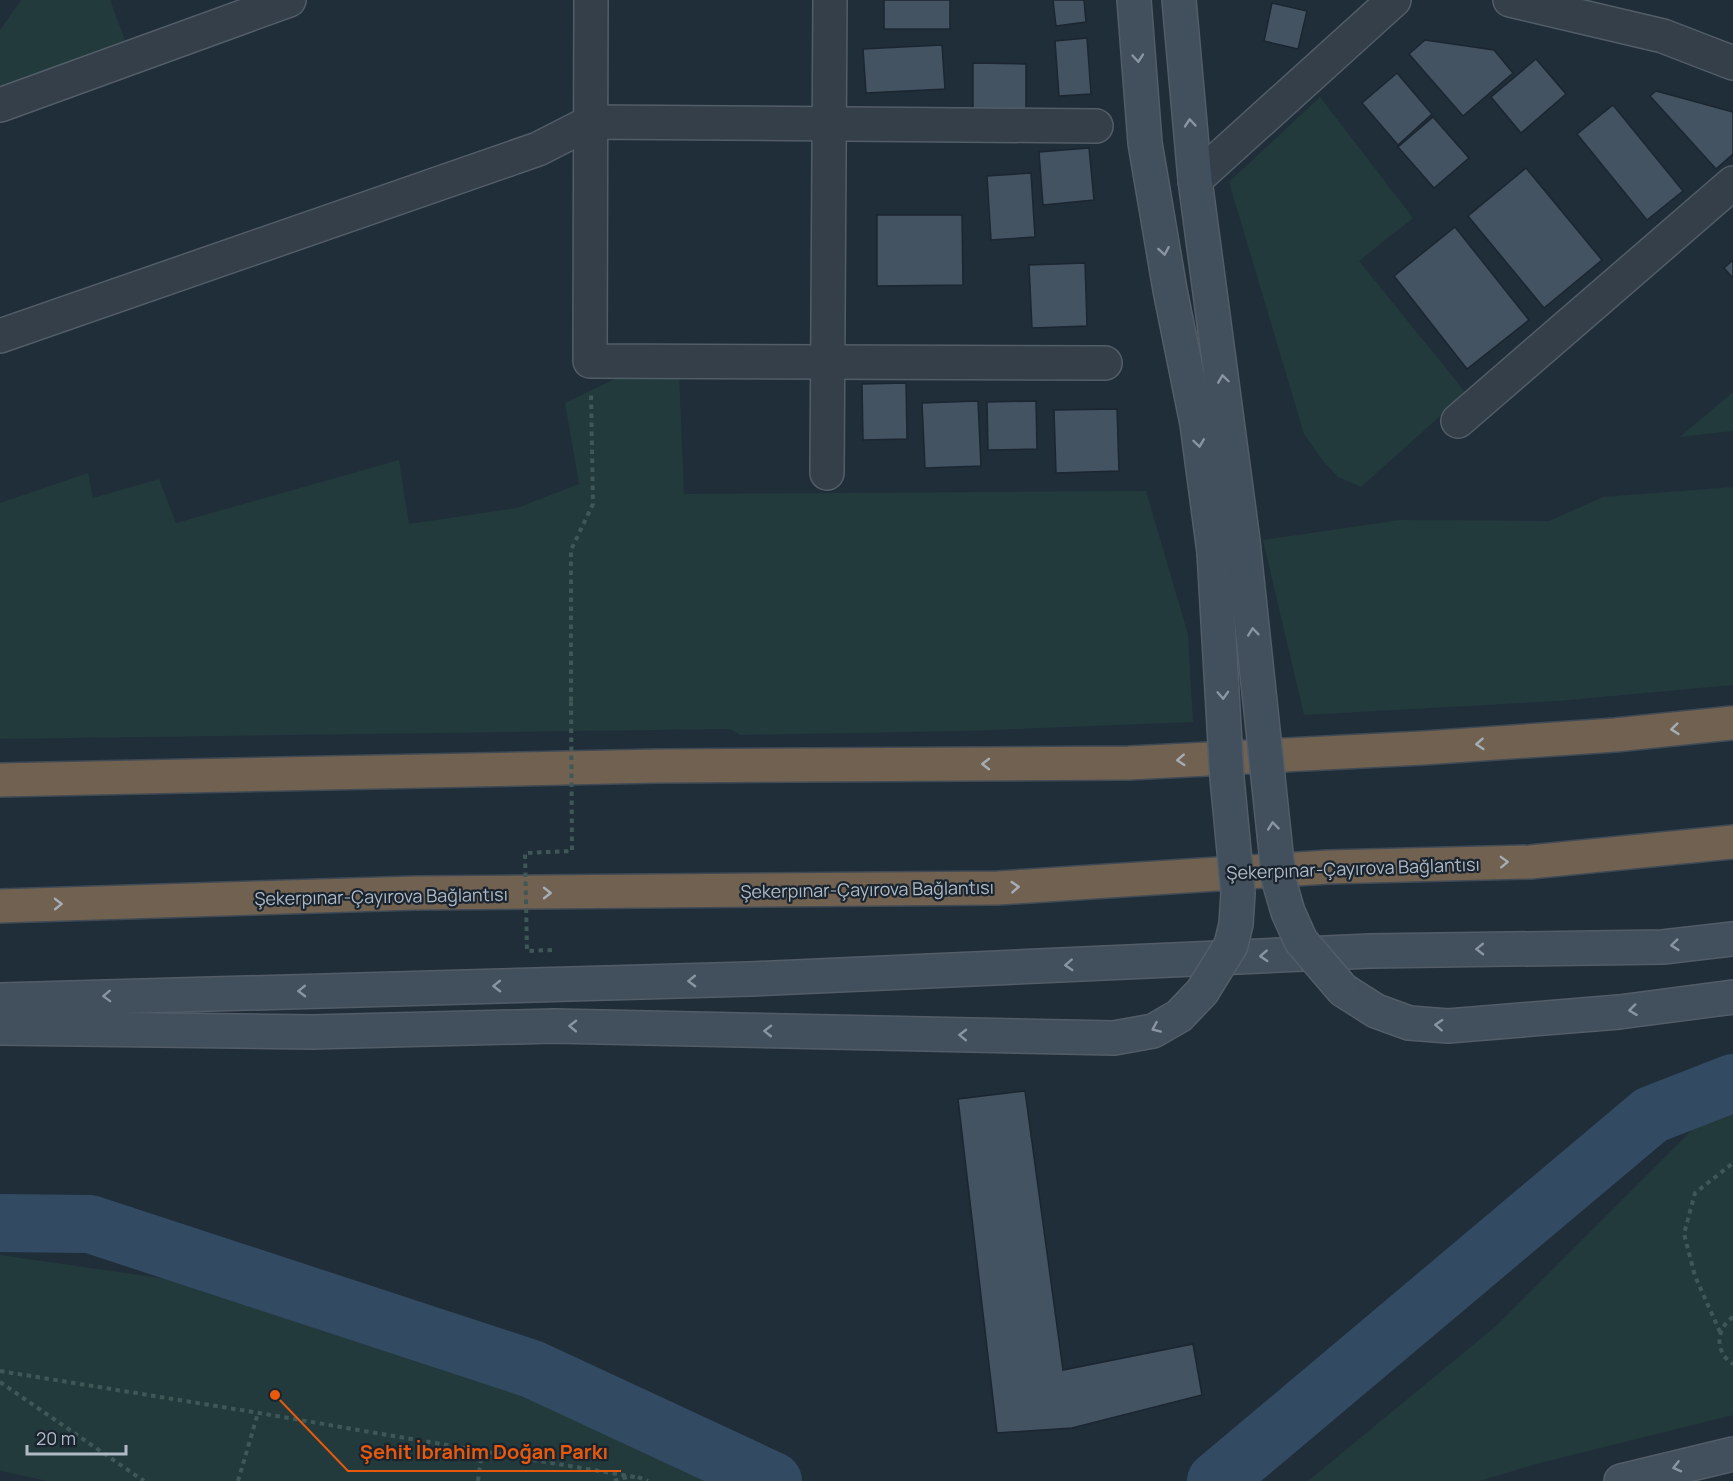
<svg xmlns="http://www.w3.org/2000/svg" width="1733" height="1481" font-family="Manrope,sans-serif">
<rect width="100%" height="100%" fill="#202e3a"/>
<g fill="#223a3b">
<polygon points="21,0 110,0 126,43 5,88 0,84 0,30"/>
<polygon points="1320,97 1413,218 1359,261 1466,393 1361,487 1338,477 1323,461 1304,434 1229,182"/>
<polygon points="679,372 684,494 1146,491 1188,634 1193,722 968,731 740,735 730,729 0,739 0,503 88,473 93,498 159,479 176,523 399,460 409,524 517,508 579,484 565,403 615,379"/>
<polygon points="1733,392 1733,431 1680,437"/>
<polygon points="1733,487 1733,685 1558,701 1304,715 1263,540 1400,520 1549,521 1603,497"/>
<polygon points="1720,1102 1733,1103 1733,1415 1540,1463 1479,1481 1308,1481 1496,1326"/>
<polygon points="0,1255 188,1282 430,1346 668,1444 737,1481 47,1481 2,1471 0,1470"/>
</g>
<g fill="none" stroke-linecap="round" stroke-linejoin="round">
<g stroke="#334b62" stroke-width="58">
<polyline points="0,1223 90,1224 532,1369 773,1481"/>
<polyline points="1216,1481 1651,1115 1733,1083"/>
</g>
</g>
<g fill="#445361" stroke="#1b2631" stroke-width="1.5">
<rect x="884" y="0" width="66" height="29"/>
<polygon points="1053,0 1084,0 1086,22 1056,26"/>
<polygon points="1272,3 1307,11 1298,49 1264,41"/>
<polygon points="1087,38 1091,94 1059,96 1055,41"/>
<polygon points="1425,40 1494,50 1513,73 1463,116 1409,54"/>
<polygon points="942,45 945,89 866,93 863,49"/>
<polygon points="1536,59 1566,94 1521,133 1491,97"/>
<polygon points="973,63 1026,64 1026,109 973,109"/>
<polygon points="1397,73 1432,114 1398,145 1362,103"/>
<polygon points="1656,91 1733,112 1733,154 1716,169 1650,96"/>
<polygon points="1613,105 1683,191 1647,220 1577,134"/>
<polygon points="1433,117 1469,158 1434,188 1398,147"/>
<polygon points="1089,148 1094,200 1043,205 1039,152"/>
<polygon points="1526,168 1602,260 1544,308 1468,216"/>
<polygon points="1031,173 1035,237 991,240 987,176"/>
<polygon points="877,215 962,215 963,285 877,286"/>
<polygon points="1455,227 1529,320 1467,369 1394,276"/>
<polygon points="1733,260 1733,278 1724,268"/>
<polygon points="1085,263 1087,326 1032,328 1029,265"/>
<polygon points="906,383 907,439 863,440 862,384"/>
<polygon points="978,401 981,466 925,468 922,403"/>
<polygon points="1036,401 1037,449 988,450 987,402"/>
<polygon points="1117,409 1119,471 1056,473 1054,410"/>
<polygon points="1025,1091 1063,1370 1193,1344 1202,1395 1072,1428 997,1433 958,1099"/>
</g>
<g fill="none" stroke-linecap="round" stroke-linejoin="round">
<defs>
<g id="street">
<polyline points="591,0 590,361 1105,363"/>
<polyline points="1510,0 1663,36 1733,63"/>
<polyline points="0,105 289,0"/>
<polyline points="1195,180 1394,0"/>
<polyline points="0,336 538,149 591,122 1096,126"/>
<polyline points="1458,421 1733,183"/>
<polyline points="827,473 830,0"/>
</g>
<g id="secondary">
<polyline points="1134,0 1145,143 1170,290 1197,424 1214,552"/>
<polyline points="1179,0 1195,180 1243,541"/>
<polyline points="1343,990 1376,1011 1409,1023 1448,1026 1619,1012 1733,997"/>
<polyline points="0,1000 750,979 1370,951 1663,947 1733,939"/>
<polyline points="0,1028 312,1032 554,1026 1114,1038 1153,1031 1179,1016 1202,992"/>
<polyline points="1621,1481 1733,1454"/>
</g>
<g id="highway">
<polyline points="0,780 658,766 1129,763 1423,748 1615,735 1733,723"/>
<polyline points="0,906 415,893 998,888 1328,867 1530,862 1733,842"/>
</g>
</defs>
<use href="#street" stroke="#525d68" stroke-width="36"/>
<use href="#secondary" stroke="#525d68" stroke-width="36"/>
<use href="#highway" stroke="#3f4a55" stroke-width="36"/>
<g stroke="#405758" stroke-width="4" stroke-dasharray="4.5 4.5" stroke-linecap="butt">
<polyline points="571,701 571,550 593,504 591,394"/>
<path d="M 1733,1317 C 1715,1329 1715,1353 1733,1364"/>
<polyline points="1720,1332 1695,1276 1684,1234 1695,1193 1733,1163"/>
<polyline points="0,1371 253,1412 640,1478"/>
<polyline points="0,1382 144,1481"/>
<polyline points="638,1477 648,1481"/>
<polyline points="238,1481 258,1413"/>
<polyline points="478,1481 482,1451"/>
<polyline points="614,1481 627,1477"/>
</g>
<use href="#street" stroke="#343f4a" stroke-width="33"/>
<use href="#secondary" stroke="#424f5d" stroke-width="33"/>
<use href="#highway" stroke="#706151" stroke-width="33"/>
<defs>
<g id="secondary-bridge">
<polyline points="1243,541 1279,881 1288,912 1301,941 1343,990"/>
<polyline points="1202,992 1231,945 1236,924 1238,893 1227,778 1214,552"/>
</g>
</defs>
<use href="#secondary-bridge" stroke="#525d68" stroke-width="36" stroke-linecap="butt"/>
<polyline stroke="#405758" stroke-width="4" stroke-dasharray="4.5 4.5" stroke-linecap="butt" points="552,950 527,951 525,853 572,851 571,701"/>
<use href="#secondary-bridge" stroke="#424f5d" stroke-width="33"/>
</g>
<defs><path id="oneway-chevron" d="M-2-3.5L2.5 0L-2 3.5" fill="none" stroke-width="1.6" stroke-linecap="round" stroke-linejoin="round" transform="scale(1.5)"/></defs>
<g stroke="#8995a1">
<use href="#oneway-chevron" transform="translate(1138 58) rotate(85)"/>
<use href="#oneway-chevron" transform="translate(1190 123) rotate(-95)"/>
<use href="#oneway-chevron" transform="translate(1164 251) rotate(80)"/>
<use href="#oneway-chevron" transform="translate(1223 379) rotate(-98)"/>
<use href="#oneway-chevron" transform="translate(1199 443) rotate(82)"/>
<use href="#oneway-chevron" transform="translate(1253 632) rotate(-96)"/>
<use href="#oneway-chevron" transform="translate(1223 695) rotate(87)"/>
<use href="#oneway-chevron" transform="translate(1273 826) rotate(-96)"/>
<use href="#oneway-chevron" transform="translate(1675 945) rotate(174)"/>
<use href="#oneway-chevron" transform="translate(1480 949) rotate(179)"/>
<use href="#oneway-chevron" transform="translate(1264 956) rotate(177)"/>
<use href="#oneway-chevron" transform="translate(1069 965) rotate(177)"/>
<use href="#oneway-chevron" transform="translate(692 981) rotate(179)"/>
<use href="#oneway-chevron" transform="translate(497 986) rotate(179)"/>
<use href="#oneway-chevron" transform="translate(302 991) rotate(179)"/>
<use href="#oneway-chevron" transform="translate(107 996) rotate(178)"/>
<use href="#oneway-chevron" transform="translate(1633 1010) rotate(173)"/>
<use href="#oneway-chevron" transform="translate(1439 1025) rotate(-177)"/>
<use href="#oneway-chevron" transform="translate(573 1026) rotate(-179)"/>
<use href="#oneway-chevron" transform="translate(1156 1028) rotate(156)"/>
<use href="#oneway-chevron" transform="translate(768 1031) rotate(-179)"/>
<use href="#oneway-chevron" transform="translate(963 1035) rotate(-179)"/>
<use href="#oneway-chevron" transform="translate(1677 1467) rotate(166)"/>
</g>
<g stroke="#a6adb4">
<use href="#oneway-chevron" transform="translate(1675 729) rotate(174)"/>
<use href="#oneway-chevron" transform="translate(1480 744) rotate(176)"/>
<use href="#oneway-chevron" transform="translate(1181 760) rotate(177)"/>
<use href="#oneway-chevron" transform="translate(986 764) rotate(180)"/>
<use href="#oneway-chevron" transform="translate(1504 862) rotate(-2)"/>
<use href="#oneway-chevron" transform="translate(1015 887) rotate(-4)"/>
<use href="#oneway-chevron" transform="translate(547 893)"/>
<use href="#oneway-chevron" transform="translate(58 904) rotate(-1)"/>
</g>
<g text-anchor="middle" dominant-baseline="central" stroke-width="4.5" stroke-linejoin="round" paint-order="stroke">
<g font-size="18" fill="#afbac6" stroke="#1a242e">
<text transform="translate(1353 868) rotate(-2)">Şekerpınar-Çayırova Bağlantısı</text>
<text transform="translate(867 889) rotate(-1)">Şekerpınar-Çayırova Bağlantısı</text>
<text transform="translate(381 896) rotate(-1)">Şekerpınar-Çayırova Bağlantısı</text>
</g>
</g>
<path fill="none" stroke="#e8590c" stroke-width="2" d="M275 1395L348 1471H621"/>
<circle fill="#e8590c" stroke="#1a242e" stroke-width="2" cx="275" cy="1395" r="6"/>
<g font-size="20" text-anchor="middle" font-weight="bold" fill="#e8590c" stroke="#1a242e" stroke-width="4.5" stroke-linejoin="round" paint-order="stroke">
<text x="484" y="1459">Şehit İbrahim Doğan Parkı</text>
</g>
<path d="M27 1445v9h99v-9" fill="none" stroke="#afbac6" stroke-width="3"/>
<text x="36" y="1445" font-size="18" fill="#afbac6" stroke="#1a242e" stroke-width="4.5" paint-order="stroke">20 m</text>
</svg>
